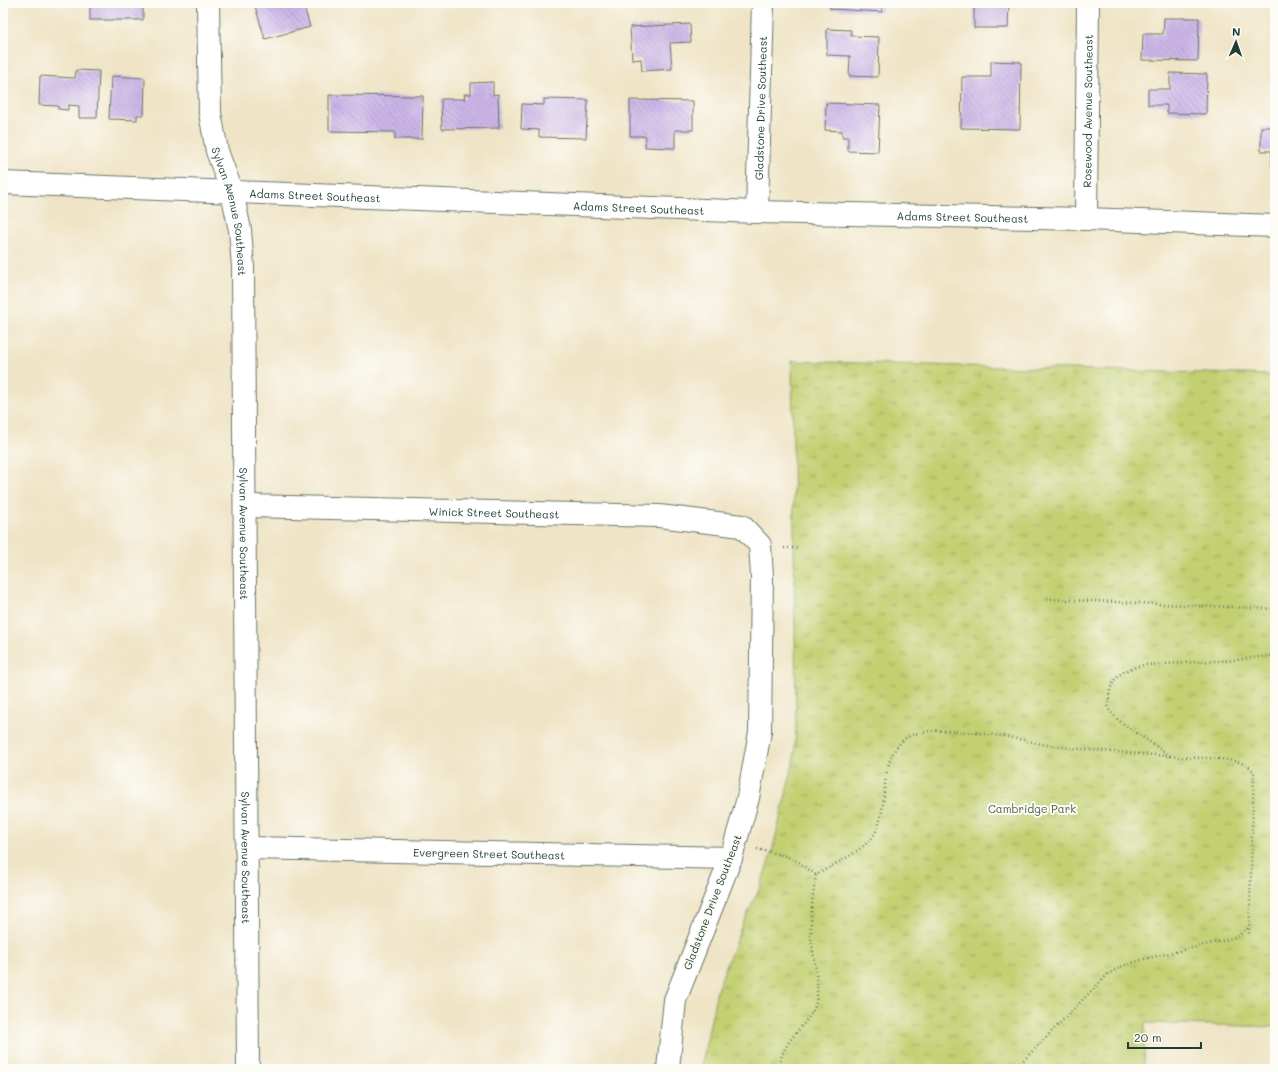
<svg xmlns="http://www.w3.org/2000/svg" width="1278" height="1072" font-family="Mali,sans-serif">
<defs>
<pattern id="park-tufts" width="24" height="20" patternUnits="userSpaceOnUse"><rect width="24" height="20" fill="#c3d072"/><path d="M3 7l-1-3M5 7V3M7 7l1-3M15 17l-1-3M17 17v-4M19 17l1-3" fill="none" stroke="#9eaa5e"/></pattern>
<pattern id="building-back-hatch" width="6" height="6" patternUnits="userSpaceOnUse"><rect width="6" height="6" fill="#ccb6e8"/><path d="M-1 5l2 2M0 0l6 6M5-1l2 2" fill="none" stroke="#a595bd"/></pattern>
</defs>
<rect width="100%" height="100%" fill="#fdfcf7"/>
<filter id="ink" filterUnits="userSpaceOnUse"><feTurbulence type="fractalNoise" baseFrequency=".025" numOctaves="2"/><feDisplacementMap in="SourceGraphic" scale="8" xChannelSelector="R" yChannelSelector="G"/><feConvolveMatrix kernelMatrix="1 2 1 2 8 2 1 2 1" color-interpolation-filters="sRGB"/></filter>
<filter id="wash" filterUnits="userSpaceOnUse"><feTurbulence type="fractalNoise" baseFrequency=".012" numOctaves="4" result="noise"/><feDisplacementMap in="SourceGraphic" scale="16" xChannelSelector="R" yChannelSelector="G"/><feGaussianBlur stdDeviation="0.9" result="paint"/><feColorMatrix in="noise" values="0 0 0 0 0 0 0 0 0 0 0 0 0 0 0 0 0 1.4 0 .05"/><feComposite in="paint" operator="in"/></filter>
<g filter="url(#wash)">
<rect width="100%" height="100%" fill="#efe4c6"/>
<polygon fill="url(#park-tufts)" stroke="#718653" points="792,361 1275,375 1275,1027 1145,1023 1144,1069 701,1069 717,990 742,925 759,890 772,852 794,760 796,725"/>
<g id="blocks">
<g fill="url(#building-back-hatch)">
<polygon points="90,3 139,3 139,5 143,5 143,20 90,20"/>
<polygon points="265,3 303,3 310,27 265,39 255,6"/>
<polygon points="830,3 883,3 882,12 830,9"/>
<polygon points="974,3 1009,3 1008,28 974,28"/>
<polygon points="1148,3 1204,3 1204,5 1148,4"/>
<polygon points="1164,18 1199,18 1198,61 1142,60 1143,34 1163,34"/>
<polygon points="690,24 691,42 670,43 672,69 642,71 641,59 632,60 630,27"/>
<polygon points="827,29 851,30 851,36 879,37 878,77 849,76 850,56 827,55"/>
<polygon points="991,61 1021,62 1020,129 961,128 962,77 991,77"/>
<polygon points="76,70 99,71 97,118 79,118 79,106 68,105 68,110 58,109 58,106 39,105 40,76 75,78"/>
<polygon points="1170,73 1207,74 1206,114 1167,113 1167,105 1148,105 1148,89 1170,89"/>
<polygon points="111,76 145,78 144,115 137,115 137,120 109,119"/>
<polygon points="493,82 493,95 498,94 499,128 442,129 441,99 465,99 464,94 471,94 471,83"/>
<polygon points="329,95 423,96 422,139 395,139 395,132 329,131"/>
<polygon points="544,99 588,100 586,138 539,137 539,130 521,129 522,104 544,105"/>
<polygon points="630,100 693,101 693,130 675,130 675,148 645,147 646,136 630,136"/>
<polygon points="826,103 880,105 878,152 848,151 848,137 842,137 842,131 825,130"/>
<polygon points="1261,127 1275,127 1275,167 1272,167 1272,151 1261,151"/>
</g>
</g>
</g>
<g filter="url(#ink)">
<use href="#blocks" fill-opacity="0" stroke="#687767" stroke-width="1"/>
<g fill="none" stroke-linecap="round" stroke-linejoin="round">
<defs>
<g id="street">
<path id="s1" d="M 208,3 L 210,113 L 217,151 L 232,192 L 240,230 L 243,267 L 248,1069"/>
<path id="s2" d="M 3,183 L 757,212 L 1086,219 L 1275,226"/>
<path id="s3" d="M 757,212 L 763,3"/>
<path id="s4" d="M 1086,219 L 1088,3"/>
<path id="s5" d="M 245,506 L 659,516 L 742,526 L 760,545 L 762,576 L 760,732 L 748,798 L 731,858 L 675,1000 L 668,1069"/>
<path id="s6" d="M 246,848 L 731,858"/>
</g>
</defs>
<use href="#street" stroke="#687767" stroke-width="24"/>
<g stroke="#687767" stroke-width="2.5" stroke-dasharray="1 3" stroke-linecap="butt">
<polyline points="784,548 800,548"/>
<polyline points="1047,599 1275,609"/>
<path d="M 1170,756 L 1118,720 L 1108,709 C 1109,681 1115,671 1144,665 L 1235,660 L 1275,655"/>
<polyline points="757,849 786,856 797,861 816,875"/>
<path d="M 780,1069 C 779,1050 794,1036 805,1022 C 809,1017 813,1012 815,1006 C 821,986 813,957 811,936 C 810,916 813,895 816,875 C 830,867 861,851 871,839 C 893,811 874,761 906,738 C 913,734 924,731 932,731 C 955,730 979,733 1001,736 C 1016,738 1031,742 1046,745 C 1090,751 1134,753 1179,757 C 1195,758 1234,757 1247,766 C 1250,767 1252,770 1254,772 L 1249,936"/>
<polyline points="1015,1069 1108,974 1123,966 1144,959 1222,941 1238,936 1249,927"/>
</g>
<use href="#street" stroke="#fff" stroke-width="22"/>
</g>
</g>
<g text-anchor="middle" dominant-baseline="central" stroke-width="4" stroke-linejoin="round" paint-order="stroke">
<g font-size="11" fill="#1f3d34" stroke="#fdfcf7">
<text stroke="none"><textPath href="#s3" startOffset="104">Gladstone Drive Southeast</textPath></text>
<text stroke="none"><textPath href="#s4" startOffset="108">Rosewood Avenue Southeast</textPath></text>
<text stroke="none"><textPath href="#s2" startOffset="312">Adams Street Southeast</textPath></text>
<text stroke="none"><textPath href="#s2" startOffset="636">Adams Street Southeast</textPath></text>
<text stroke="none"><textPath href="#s1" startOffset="211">Sylvan Avenue Southeast</textPath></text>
<text stroke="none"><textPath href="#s2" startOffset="960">Adams Street Southeast</textPath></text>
<text stroke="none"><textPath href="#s5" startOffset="249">Winick Street Southeast</textPath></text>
<text stroke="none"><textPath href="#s1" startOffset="535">Sylvan Avenue Southeast</textPath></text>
<text stroke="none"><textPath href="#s6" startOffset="243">Evergreen Street Southeast</textPath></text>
<text stroke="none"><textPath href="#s1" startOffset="859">Sylvan Avenue Southeast</textPath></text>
<text transform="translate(712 902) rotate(-69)">Gladstone Drive Southeast</text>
</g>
<g font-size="11" fill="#486244" stroke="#fdfcf7">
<text x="1032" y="808">Cambridge Park</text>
</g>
</g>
<rect width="1278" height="1072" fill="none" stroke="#fdfcf7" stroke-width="16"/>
<g transform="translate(1236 42) rotate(2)" stroke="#fdfcf7" stroke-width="3" paint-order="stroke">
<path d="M0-3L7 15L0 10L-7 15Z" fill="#1f3d34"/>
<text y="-6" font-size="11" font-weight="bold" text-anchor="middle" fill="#1f3d34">N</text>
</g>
<path d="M1128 1042v6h73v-6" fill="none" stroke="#1f3d34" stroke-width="2"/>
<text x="1134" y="1042" font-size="12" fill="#1f3d34" stroke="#fdfcf7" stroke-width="3" paint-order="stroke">20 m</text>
</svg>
